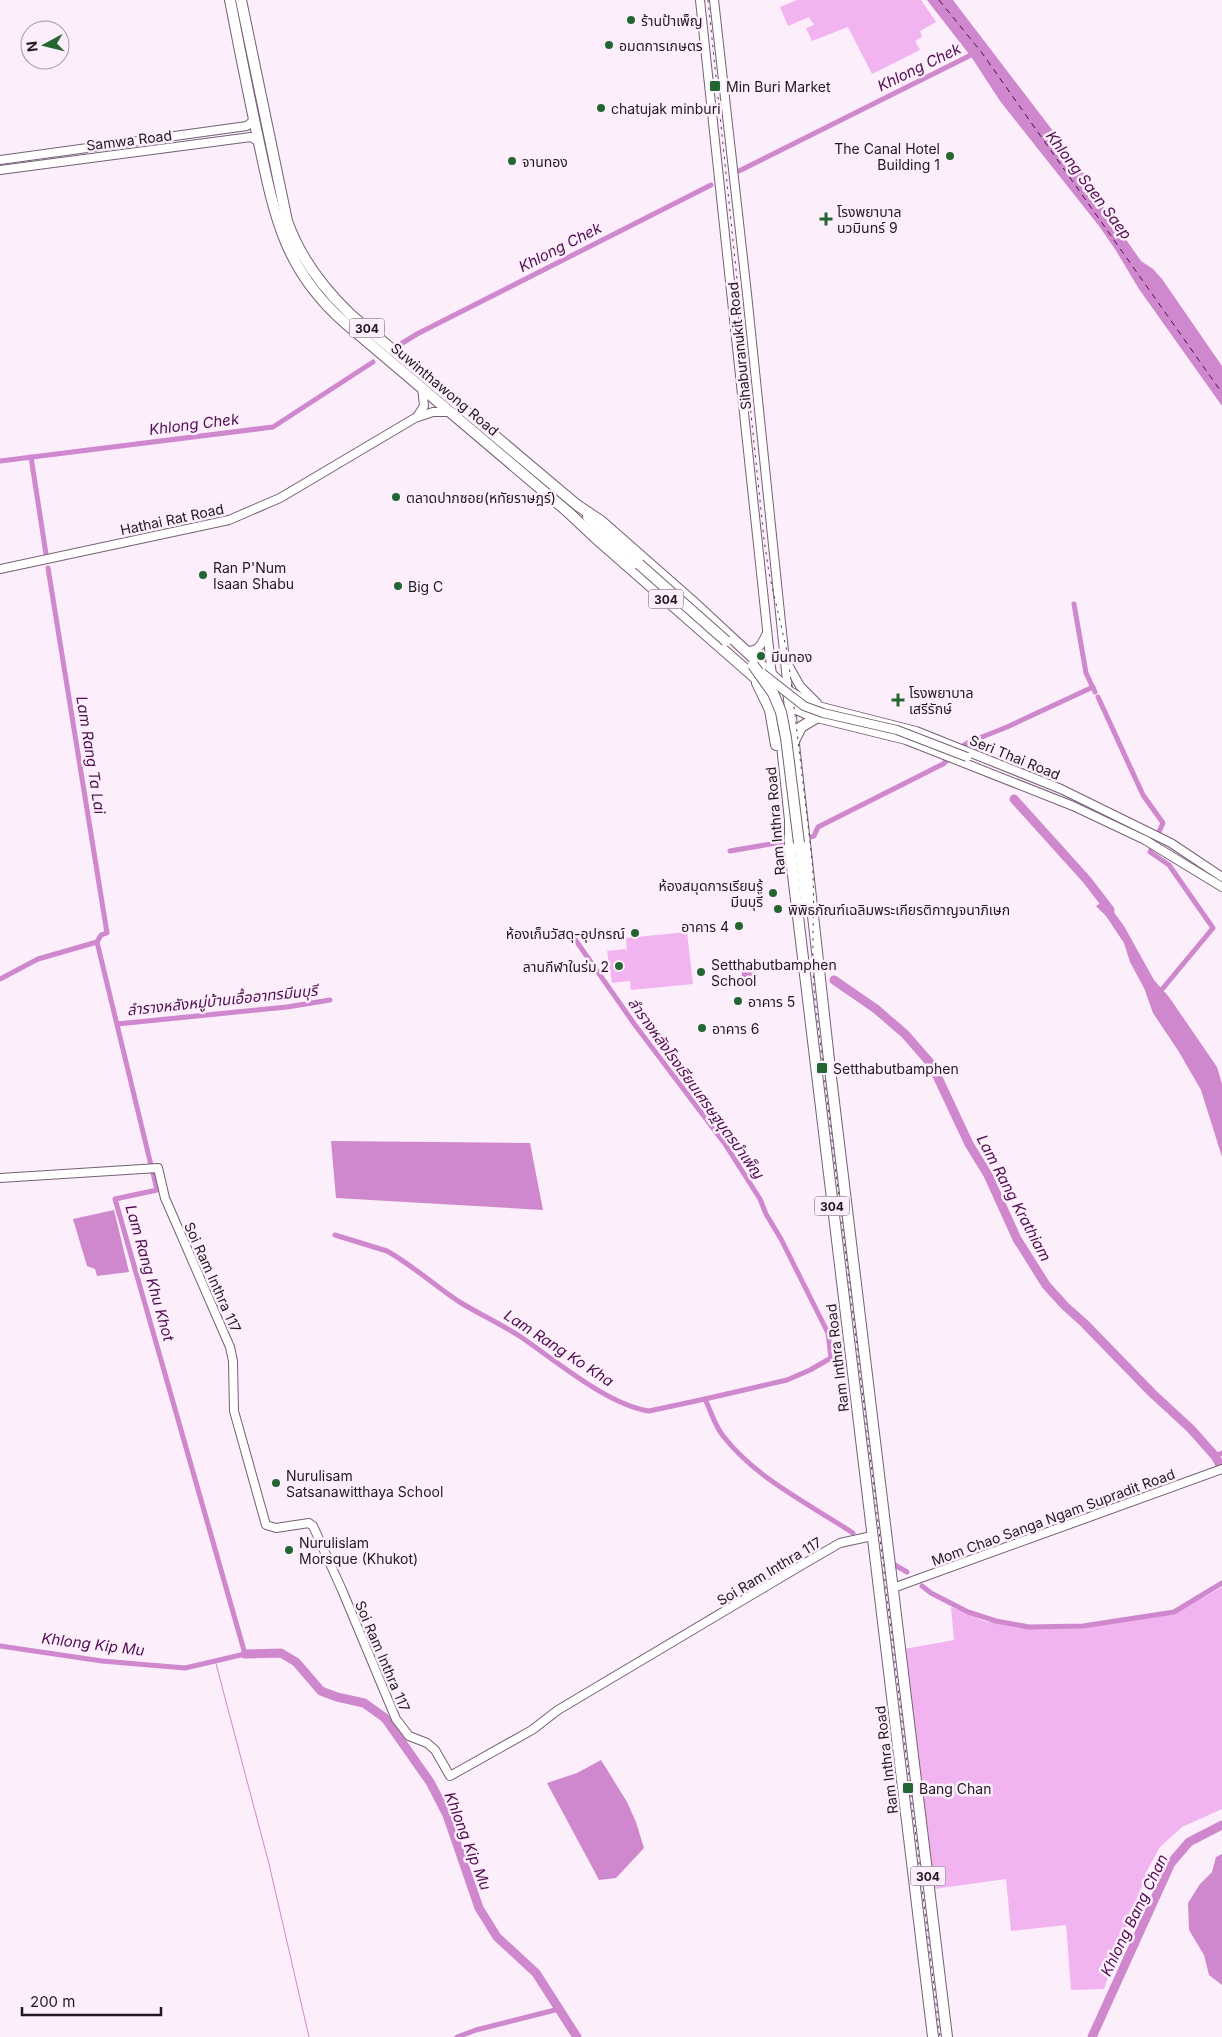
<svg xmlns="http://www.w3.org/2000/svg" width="1222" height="2037" font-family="Inter,'Noto Sans Thai',sans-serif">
<rect width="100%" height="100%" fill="#fdeefc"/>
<g fill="#f2b4f0">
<polygon points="797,0 921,0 936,22 920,31 922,37 915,41 920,50 872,74 848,27 812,41 806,28 814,25 809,17 788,26 780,7"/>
<polygon points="687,932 693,984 631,990 630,981 612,983 607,951 626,949 627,953 626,938"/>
<polygon points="1222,1587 1222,1809 1182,1827 1160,1847 1148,1869 1104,1989 1071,1990 1066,1925 1011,1931 1006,1879 934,1889 904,1649 954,1640 951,1607 984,1621 1032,1629 1083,1628 1174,1614"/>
</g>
<g fill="#cf87ce">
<polygon points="927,0 953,0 956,4 1079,165 1097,198 1141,261 1153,269 1162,279 1222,366 1222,406 1139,289 1115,249 1099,226 1000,101 972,58"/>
<polygon points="1105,900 1124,926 1154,980 1169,997 1217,1067 1222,1084 1222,1157 1201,1090 1179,1052 1153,1013 1144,988 1130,962 1124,943 1106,916 1096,906"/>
<polygon points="754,964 756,985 743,986 741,965"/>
<polygon points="331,1141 530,1143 543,1210 336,1198"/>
<polygon points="114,1210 129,1272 97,1276 95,1269 87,1266 73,1219"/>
<polygon points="601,1760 627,1802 636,1822 644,1848 616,1878 599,1880 547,1783 577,1773"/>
<polygon points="1222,1854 1222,1985 1209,1975 1204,1955 1189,1930 1188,1903 1200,1884 1212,1872 1216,1857"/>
</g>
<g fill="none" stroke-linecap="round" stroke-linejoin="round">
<polyline stroke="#cf87ce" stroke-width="1" points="215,1660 269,1864 309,2037"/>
<g stroke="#cf87ce" stroke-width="5">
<polyline points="739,171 975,53"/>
<polyline points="396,347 417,334 711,185"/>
<polyline points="31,457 46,554"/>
<polyline points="0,461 273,427 373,362"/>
<polyline points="48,568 107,933 101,935 97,942"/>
<polyline points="1074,604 1086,673 1095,692"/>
<polyline points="1098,697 1143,795 1163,823 1150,852 1169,865 1213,928 1159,993"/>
<polyline points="959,749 967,743 1007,727 1093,687"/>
<polyline points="811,837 814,836 818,827 943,764 951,757"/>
<polyline points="730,851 782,842"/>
<polyline points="572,935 635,1025 725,1144 760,1199 766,1214 781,1239 828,1333 831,1358 810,1370 787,1380 705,1399"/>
<polyline points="0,979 38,959 97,942 157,1190 115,1199 245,1654 185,1668 102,1661 0,1646"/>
<polyline points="117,1024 287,1007 330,1000"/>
<path d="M 335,1235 L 387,1251 C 412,1265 434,1285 458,1301 C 479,1314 501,1324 521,1337 C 556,1361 608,1405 649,1411 L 705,1399 C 711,1411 715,1427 724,1437 C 757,1479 809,1504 853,1533"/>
<polyline points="1215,1456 1222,1453"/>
<polyline points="895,1565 907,1572"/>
<polyline points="922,1586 931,1593 968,1612 996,1621 1029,1627 1083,1626 1174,1612 1222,1583"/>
<polyline points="457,2037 476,2030 559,2009"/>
</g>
<g stroke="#cf87ce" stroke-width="9">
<polyline points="976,739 981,748"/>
<polyline points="1014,799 1087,880 1110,910"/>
<polyline points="834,980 876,1009 905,1034 932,1065 969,1144 988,1175 1017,1239 1046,1285 1065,1306 1084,1323 1152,1393 1191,1429 1215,1456 1222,1468"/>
<polyline points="245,1654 281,1653 296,1662 321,1691 337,1697 364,1703 385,1718 430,1782 447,1815 479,1908 497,1937 536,1973 577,2037"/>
<polyline points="1092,2037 1171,1863 1189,1842 1222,1825"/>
</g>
<polyline stroke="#4f0d50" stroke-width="1" stroke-dasharray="6 5" stroke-linecap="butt" points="939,0 982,53 1222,393"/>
<defs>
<g id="secondary">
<polyline points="700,0 772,676"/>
<polyline points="714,0 747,294 788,690 814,705 916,731 1061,789 1171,843 1222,877"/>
<polyline points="0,160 247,126 254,120"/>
<polyline points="0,170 251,137 259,142"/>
<polyline points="417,417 424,406 422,387"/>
<polyline points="0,569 229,520 280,498 415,418 433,412 451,412"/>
<path d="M 744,650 C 757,653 761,646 766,635"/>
<polyline points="787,663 800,686 817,703"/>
<polyline points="790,707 809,716 906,740 1073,806 1145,840 1222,887"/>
<polyline points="0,1178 158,1168 165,1198 230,1347 233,1361 234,1411 266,1525 276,1528 309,1523 313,1526 342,1590 396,1719 409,1736 427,1743 435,1750 450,1776 532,1730 558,1710 807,1562 840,1543 872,1536"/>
<polyline points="893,1588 1222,1469"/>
</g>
<g id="highway">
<path d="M 230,0 C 239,46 248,92 258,138 C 274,213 283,268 344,322 L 568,512 L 600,542 L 768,689"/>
<path d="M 241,0 L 287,221 C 300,258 322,287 350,314 L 577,505 L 601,521 L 692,601 L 788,690 L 830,1069 L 947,2037"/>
<polyline points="588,517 609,539 639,564"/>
<polyline points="757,683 770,710 776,745"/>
<polyline points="781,736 790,820 790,850 933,2037"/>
<polyline points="795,739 801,727 816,718"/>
<polyline points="799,843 806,902"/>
</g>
</defs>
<use href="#secondary" stroke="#756074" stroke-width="10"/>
<use href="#highway" stroke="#756074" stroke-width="12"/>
<use href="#secondary" stroke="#fff" stroke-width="8"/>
<use href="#highway" stroke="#fff" stroke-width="10"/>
<path stroke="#4c424b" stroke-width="1" stroke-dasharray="2.5 5" stroke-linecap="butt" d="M 708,0 L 764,539 L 769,573 L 788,656 L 812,859 C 816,906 810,952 815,999 L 940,2037"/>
<defs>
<polyline id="secondary-bridge" points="762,673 804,706 823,713 897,730 967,757"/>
<g id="highway-bridge">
<polyline points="639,564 726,641"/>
<polyline points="753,665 773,693 781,712 786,738 799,843"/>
</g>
</defs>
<use href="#secondary-bridge" stroke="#756074" stroke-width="10" stroke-linecap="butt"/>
<use href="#highway-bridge" stroke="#756074" stroke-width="12" stroke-linecap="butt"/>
<use href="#secondary-bridge" stroke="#fff" stroke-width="8"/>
<use href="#highway-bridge" stroke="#fff" stroke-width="10"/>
</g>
<g fill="#236631" stroke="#fdeefc" stroke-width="2">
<circle cx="631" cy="20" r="5"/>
<circle cx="609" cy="45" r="5"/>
<rect x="709" y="80" width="12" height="12" rx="2.5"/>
<circle cx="601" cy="108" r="5"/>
<circle cx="950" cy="156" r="5"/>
<circle cx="512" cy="161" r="5"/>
<path d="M823.5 211.5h5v5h5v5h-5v5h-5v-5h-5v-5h5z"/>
<circle cx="396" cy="497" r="5"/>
<circle cx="203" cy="575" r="5"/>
<circle cx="398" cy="586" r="5"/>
<circle cx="761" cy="656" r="5"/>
<path d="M895.5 692.5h5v5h5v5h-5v5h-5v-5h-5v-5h5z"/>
<circle cx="773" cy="893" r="5"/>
<circle cx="778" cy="909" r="5"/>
<circle cx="739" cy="926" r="5"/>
<circle cx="635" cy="933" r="5"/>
<circle cx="619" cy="966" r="5"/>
<circle cx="701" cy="972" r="5"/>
<circle cx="738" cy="1001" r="5"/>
<circle cx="702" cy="1028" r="5"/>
<rect x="816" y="1062" width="12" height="12" rx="2.5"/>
<circle cx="276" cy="1483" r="5"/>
<circle cx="289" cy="1550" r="5"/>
<rect x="902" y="1782" width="12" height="12" rx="2.5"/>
</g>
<g text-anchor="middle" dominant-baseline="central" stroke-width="5" stroke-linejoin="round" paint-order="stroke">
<g fill="#fdeefc" stroke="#635862" stroke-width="1">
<rect x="349.5" y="318.5" width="35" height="19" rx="4"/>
<rect x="648.5" y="589.5" width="35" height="19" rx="4"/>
<rect x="814.5" y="1196.5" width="35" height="19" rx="4"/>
<rect x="910.5" y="1866.5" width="35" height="19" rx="4"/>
</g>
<g font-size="12" font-weight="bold" fill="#211820">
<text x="367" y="328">304</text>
<text x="666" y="599">304</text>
<text x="832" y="1206">304</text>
<text x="928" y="1876">304</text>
</g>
<g font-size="14" fill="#211820" stroke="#fdeefc" text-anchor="start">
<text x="641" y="20">ร้านป้าเพ็ญ</text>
<text x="619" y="45">อมตการเกษตร</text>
<text x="726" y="86">Min Buri Market</text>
<text x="611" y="108">chatujak minburi</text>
<text x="940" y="148" text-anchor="end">The Canal Hotel<tspan x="940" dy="16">Building 1</tspan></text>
<text x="522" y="161">จานทอง</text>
<text x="837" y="211">โรงพยาบาล<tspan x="837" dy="16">นวมินทร์ 9</tspan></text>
<text x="406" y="497">ตลาดปากซอย(หทัยราษฎร์)</text>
<text x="213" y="567">Ran P'Num<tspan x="213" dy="16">Isaan Shabu</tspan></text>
<text x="408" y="586">Big C</text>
<text x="771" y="656">มีนทอง</text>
<text x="909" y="692">โรงพยาบาล<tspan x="909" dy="16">เสรีรักษ์</tspan></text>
<text x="763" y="885" text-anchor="end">ห้องสมุดการเรียนรู้<tspan x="763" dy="16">มีนบุรี</tspan></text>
<text x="788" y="909">พิพิธภัณฑ์เฉลิมพระเกียรติกาญจนาภิเษก</text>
<text x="729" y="926" text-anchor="end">อาคาร 4</text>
<text x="625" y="933" text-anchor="end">ห้องเก็นวัสดุ-อุปกรณ์</text>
<text x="711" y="964">Setthabutbamphen<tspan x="711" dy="16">School</tspan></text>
<text x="609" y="966" text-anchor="end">ลานกีฬาในร่ม 2</text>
<text x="748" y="1001">อาคาร 5</text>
<text x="712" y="1028">อาคาร 6</text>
<text x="833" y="1068">Setthabutbamphen</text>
<text x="286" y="1475">Nurulisam<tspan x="286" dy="16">Satsanawitthaya School</tspan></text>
<text x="299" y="1542">Nurulislam<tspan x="299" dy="16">Morsque (Khukot)</tspan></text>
<text x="919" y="1788">Bang Chan</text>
</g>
<g font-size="14" fill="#211820" stroke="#fdeefc">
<text transform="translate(129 140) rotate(-7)">Samwa Road</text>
<text transform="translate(739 346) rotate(-96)">Sihaburanukit Road</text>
<text transform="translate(445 389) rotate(40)">Suwinthawong Road</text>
<text transform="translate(172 519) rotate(-12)">Hathai Rat Road</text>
<text transform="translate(1015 757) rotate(22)">Seri Thai Road</text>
<text transform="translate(775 821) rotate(-95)">Ram Inthra Road</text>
<text transform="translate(213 1277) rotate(66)">Soi Ram Inthra 117</text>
<text transform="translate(837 1358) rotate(-97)">Ram Inthra Road</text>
<text transform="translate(1053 1517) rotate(-20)">Mom Chao Sanga Ngam Supradit Road</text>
<text transform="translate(769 1571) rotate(-31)">Soi Ram Inthra 117</text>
<text transform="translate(383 1656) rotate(67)">Soi Ram Inthra 117</text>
<text transform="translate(886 1760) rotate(-97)">Ram Inthra Road</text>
</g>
<g font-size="15" font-style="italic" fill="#4f0d50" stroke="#fdeefc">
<text transform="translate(919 67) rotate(-26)">Khlong Chek</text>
<text transform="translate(1089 185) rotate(53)">Khlong Saen Saep</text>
<text transform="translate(560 247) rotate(-27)">Khlong Chek</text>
<text transform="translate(194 424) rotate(-7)">Khlong Chek</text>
<text transform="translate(91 755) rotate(81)">Lam Rang Ta Lai</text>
<text transform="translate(222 1000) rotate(-6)">ลำรางหลังหมู่บ้านเอื้ออาทรมีนบุรี</text>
<text transform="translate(696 1088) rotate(54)">ลำรางหลังโรงเรียนเศรษฐบุตรบำเพ็ญ</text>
<text transform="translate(1014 1198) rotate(62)">Lam Rang Krathiam</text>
<text transform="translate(150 1273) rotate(74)">Lam Rang Khu Khot</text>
<text transform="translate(559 1348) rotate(33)">Lam Rang Ko Kha</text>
<text transform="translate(93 1644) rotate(7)">Khlong Kip Mu</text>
<text transform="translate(468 1841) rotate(69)">Khlong Kip Mu</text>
<text transform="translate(1134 1915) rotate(-64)">Khlong Bang Chan</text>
</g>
</g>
<g transform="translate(45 45) rotate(263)"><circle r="24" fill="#fdeefc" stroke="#a598a4"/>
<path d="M0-4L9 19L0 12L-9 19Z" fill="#236631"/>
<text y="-8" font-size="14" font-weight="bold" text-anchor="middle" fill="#211820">N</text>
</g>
<path d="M22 2007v8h139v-8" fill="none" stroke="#211820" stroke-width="2.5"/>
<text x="30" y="2007" font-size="15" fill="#211820" stroke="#fdeefc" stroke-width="4" paint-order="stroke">200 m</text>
</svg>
